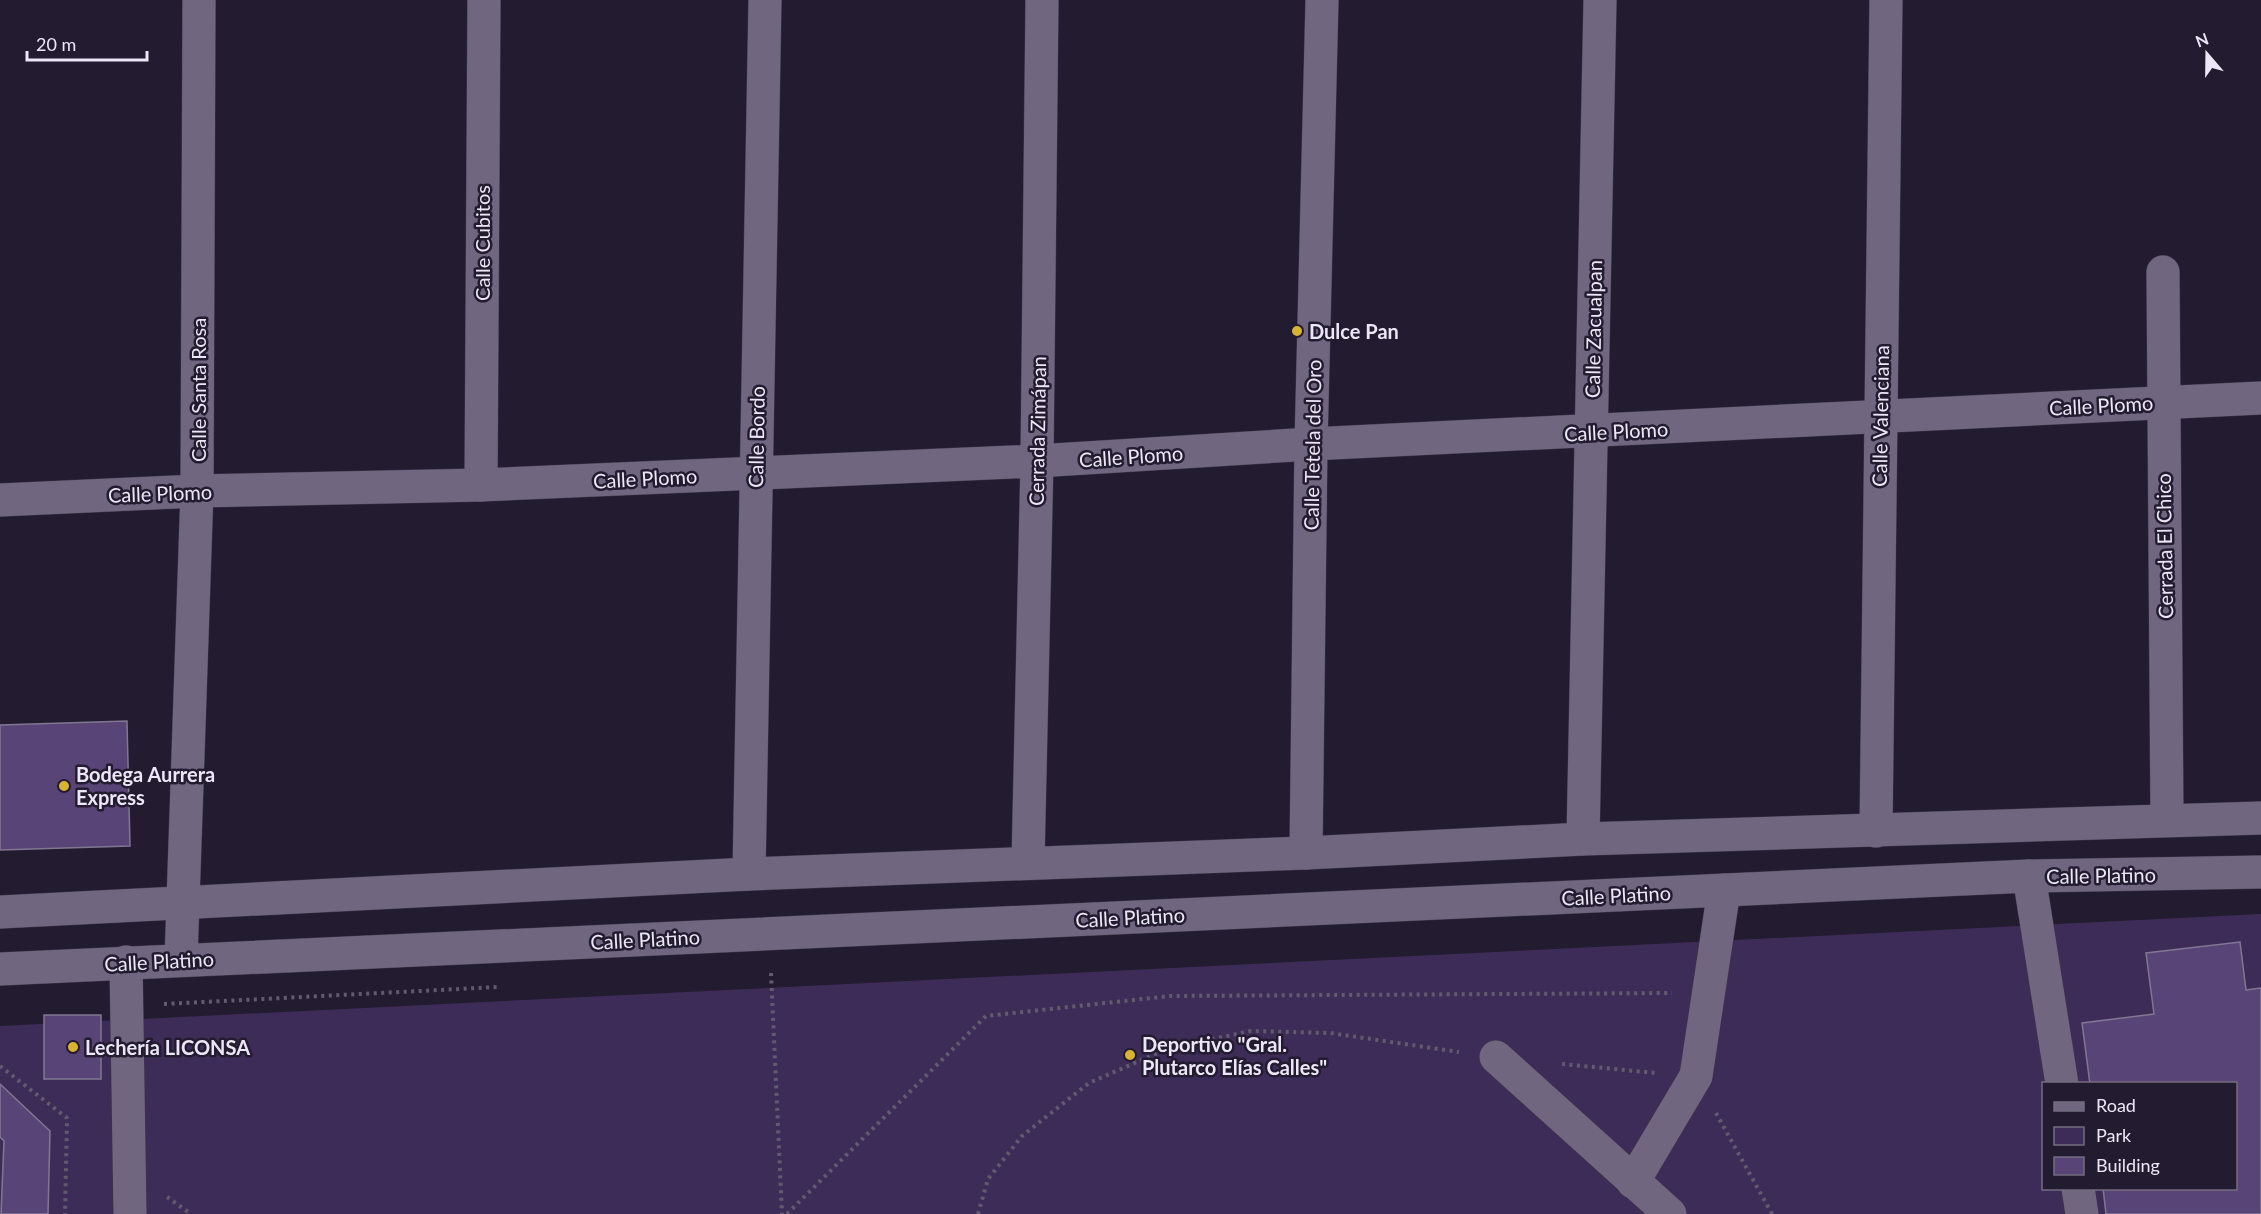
<svg xmlns="http://www.w3.org/2000/svg" width="2261" height="1214" font-family="Lato,sans-serif">
<rect width="100%" height="100%" fill="#231b30"/>
<path fill="#3e2c58" fill-rule="evenodd" d="M 2261,914 L 2261,1214 L 0,1214 L 0,1026 ZM 2044,1084 L 2236,1084 L 2236,1188 L 2044,1188 Z"/>
<g fill="#594477" stroke="#817791" stroke-width="1.5">
<polygon points="127,721 130,846 0,850 0,725"/>
<polygon points="2240,942 2246,990 2261,988 2261,1214 2106,1214 2103,1188 2236,1188 2236,1084 2090,1084 2082,1023 2154,1014 2146,953"/>
<rect x="44" y="1015" width="57" height="64"/>
<polygon points="0,1084 50,1131 48,1214 1,1214 4,1141 0,1137"/>
</g>
<g fill="none" stroke-linecap="round" stroke-linejoin="round">
<defs>
<g id="minor">
<polyline points="2163,272 2167,820"/>
<polyline points="481,485 484,0"/>
<polyline points="0,500 197,491 481,485 1037,461 1311,444 2261,398"/>
<polyline points="1876,831 1886,0"/>
<polyline points="1583,839 1600,0"/>
<polyline points="1306,853 1311,444 1322,0"/>
<polyline points="1028,863 1037,461 1042,0"/>
<polyline points="749,874 765,0"/>
<polyline points="2029,876 2062,1084"/>
<polyline points="0,912 749,874 1306,853 1583,839 2261,818"/>
<polyline points="181,960 197,491 199,0"/>
<polyline points="126,962 130,1214"/>
<polyline points="0,969 2029,876 2261,872"/>
<polyline points="1496,1057 1670,1214"/>
<polyline points="1633,1182 1696,1076 1724,890"/>
<polyline points="2078,1188 2082,1214"/>
</g>
</defs>
<use href="#minor" stroke="#3e3748" stroke-width="34"/>
<g stroke="#625b6e" stroke-width="4" stroke-dasharray="3 4.5" stroke-linecap="butt">
<polyline points="771,973 782,1214"/>
<polyline points="164,1004 498,987"/>
<polyline points="1562,1064 1656,1073"/>
<polyline points="0,1066 67,1118 65,1214"/>
<polyline points="1716,1113 1772,1214"/>
<polyline points="167,1197 191,1214"/>
<polyline points="787,1214 986,1016 1170,996 1672,993"/>
<polyline points="978,1214 988,1179 1022,1136 1089,1083 1169,1048 1251,1031 1330,1033 1459,1052"/>
</g>
<use href="#minor" stroke="#706680" stroke-width="33"/>
</g>
<g fill="#d9b334" stroke="#231b30" stroke-width="2">
<circle cx="1297" cy="331" r="6"/>
<circle cx="64" cy="786" r="6"/>
<circle cx="73" cy="1047" r="6"/>
<circle cx="1130" cy="1055" r="6"/>
</g>
<g text-anchor="middle" dominant-baseline="central" stroke-width="5" stroke-linejoin="round" paint-order="stroke">
<g font-size="20" fill="#ece7f6" stroke="#231b30">
<text transform="translate(482 243) rotate(-90)">Calle Cubitos</text>
<text transform="translate(1593 329) rotate(-89)">Calle Zacualpan</text>
<text transform="translate(198 390) rotate(-90)">Calle Santa Rosa</text>
<text transform="translate(2101 405) rotate(-3)">Calle Plomo</text>
<text transform="translate(1880 416) rotate(-89)">Calle Valenciana</text>
<text transform="translate(1037 431) rotate(-89)">Cerrada Zimápan</text>
<text transform="translate(1616 431) rotate(-3)">Calle Plomo</text>
<text transform="translate(756 437) rotate(-89)">Calle Bordo</text>
<text transform="translate(1312 445) rotate(-89)">Calle Tetela del Oro</text>
<text transform="translate(1131 456) rotate(-4)">Calle Plomo</text>
<text transform="translate(645 478) rotate(-3)">Calle Plomo</text>
<text transform="translate(160 493) rotate(-2)">Calle Plomo</text>
<text transform="translate(2164 546) rotate(-91)">Cerrada El Chico</text>
<text transform="translate(2101 875) rotate(-1)">Calle Platino</text>
<text transform="translate(1616 895) rotate(-3)">Calle Platino</text>
<text transform="translate(1130 917) rotate(-3)">Calle Platino</text>
<text transform="translate(645 939) rotate(-3)">Calle Platino</text>
<text transform="translate(159 961) rotate(-3)">Calle Platino</text>
</g>
<g font-size="20" font-weight="bold" fill="#ece7f6" stroke="#231b30" text-anchor="start">
<text x="1309" y="331">Dulce Pan</text>
<text x="76" y="774">Bodega Aurrera<tspan x="76" dy="23">Express</tspan></text>
<text x="1142" y="1044">Deportivo "Gral.<tspan x="1142" dy="23">Plutarco Elías Calles"</tspan></text>
<text x="85" y="1047">Lechería LICONSA</text>
</g>
</g>
<rect x="2042" y="1082" width="195" height="108" fill="#231b30" stroke="#736d7f" stroke-width="1.5"/>
<rect x="2054" y="1102" width="30" height="9" fill="#706680" stroke="#736d7f" stroke-width="1.5"/>
<text x="2096" y="1112" font-size="18" fill="#ece7f6">Road</text>
<rect x="2054" y="1127" width="30" height="18" fill="#3e2c58" stroke="#736d7f" stroke-width="1.5"/>
<text x="2096" y="1142" font-size="18" fill="#ece7f6">Park</text>
<rect x="2054" y="1157" width="30" height="18" fill="#594477" stroke="#736d7f" stroke-width="1.5"/>
<text x="2096" y="1172" font-size="18" fill="#ece7f6">Building</text>
<g transform="translate(2207 54) rotate(340)" stroke="#231b30" stroke-width="4.5" paint-order="stroke">
<path d="M0-4.5L10 22L0 15L-10 22Z" fill="#ece7f6"/>
<text y="-9" font-size="16" font-weight="bold" text-anchor="middle" fill="#ece7f6">N</text>
</g>
<path d="M27 51v9h120v-9" fill="none" stroke="#ece7f6" stroke-width="3"/>
<text x="36" y="51" font-size="18" fill="#ece7f6" stroke="#231b30" stroke-width="4.5" paint-order="stroke">20 m</text>
</svg>
